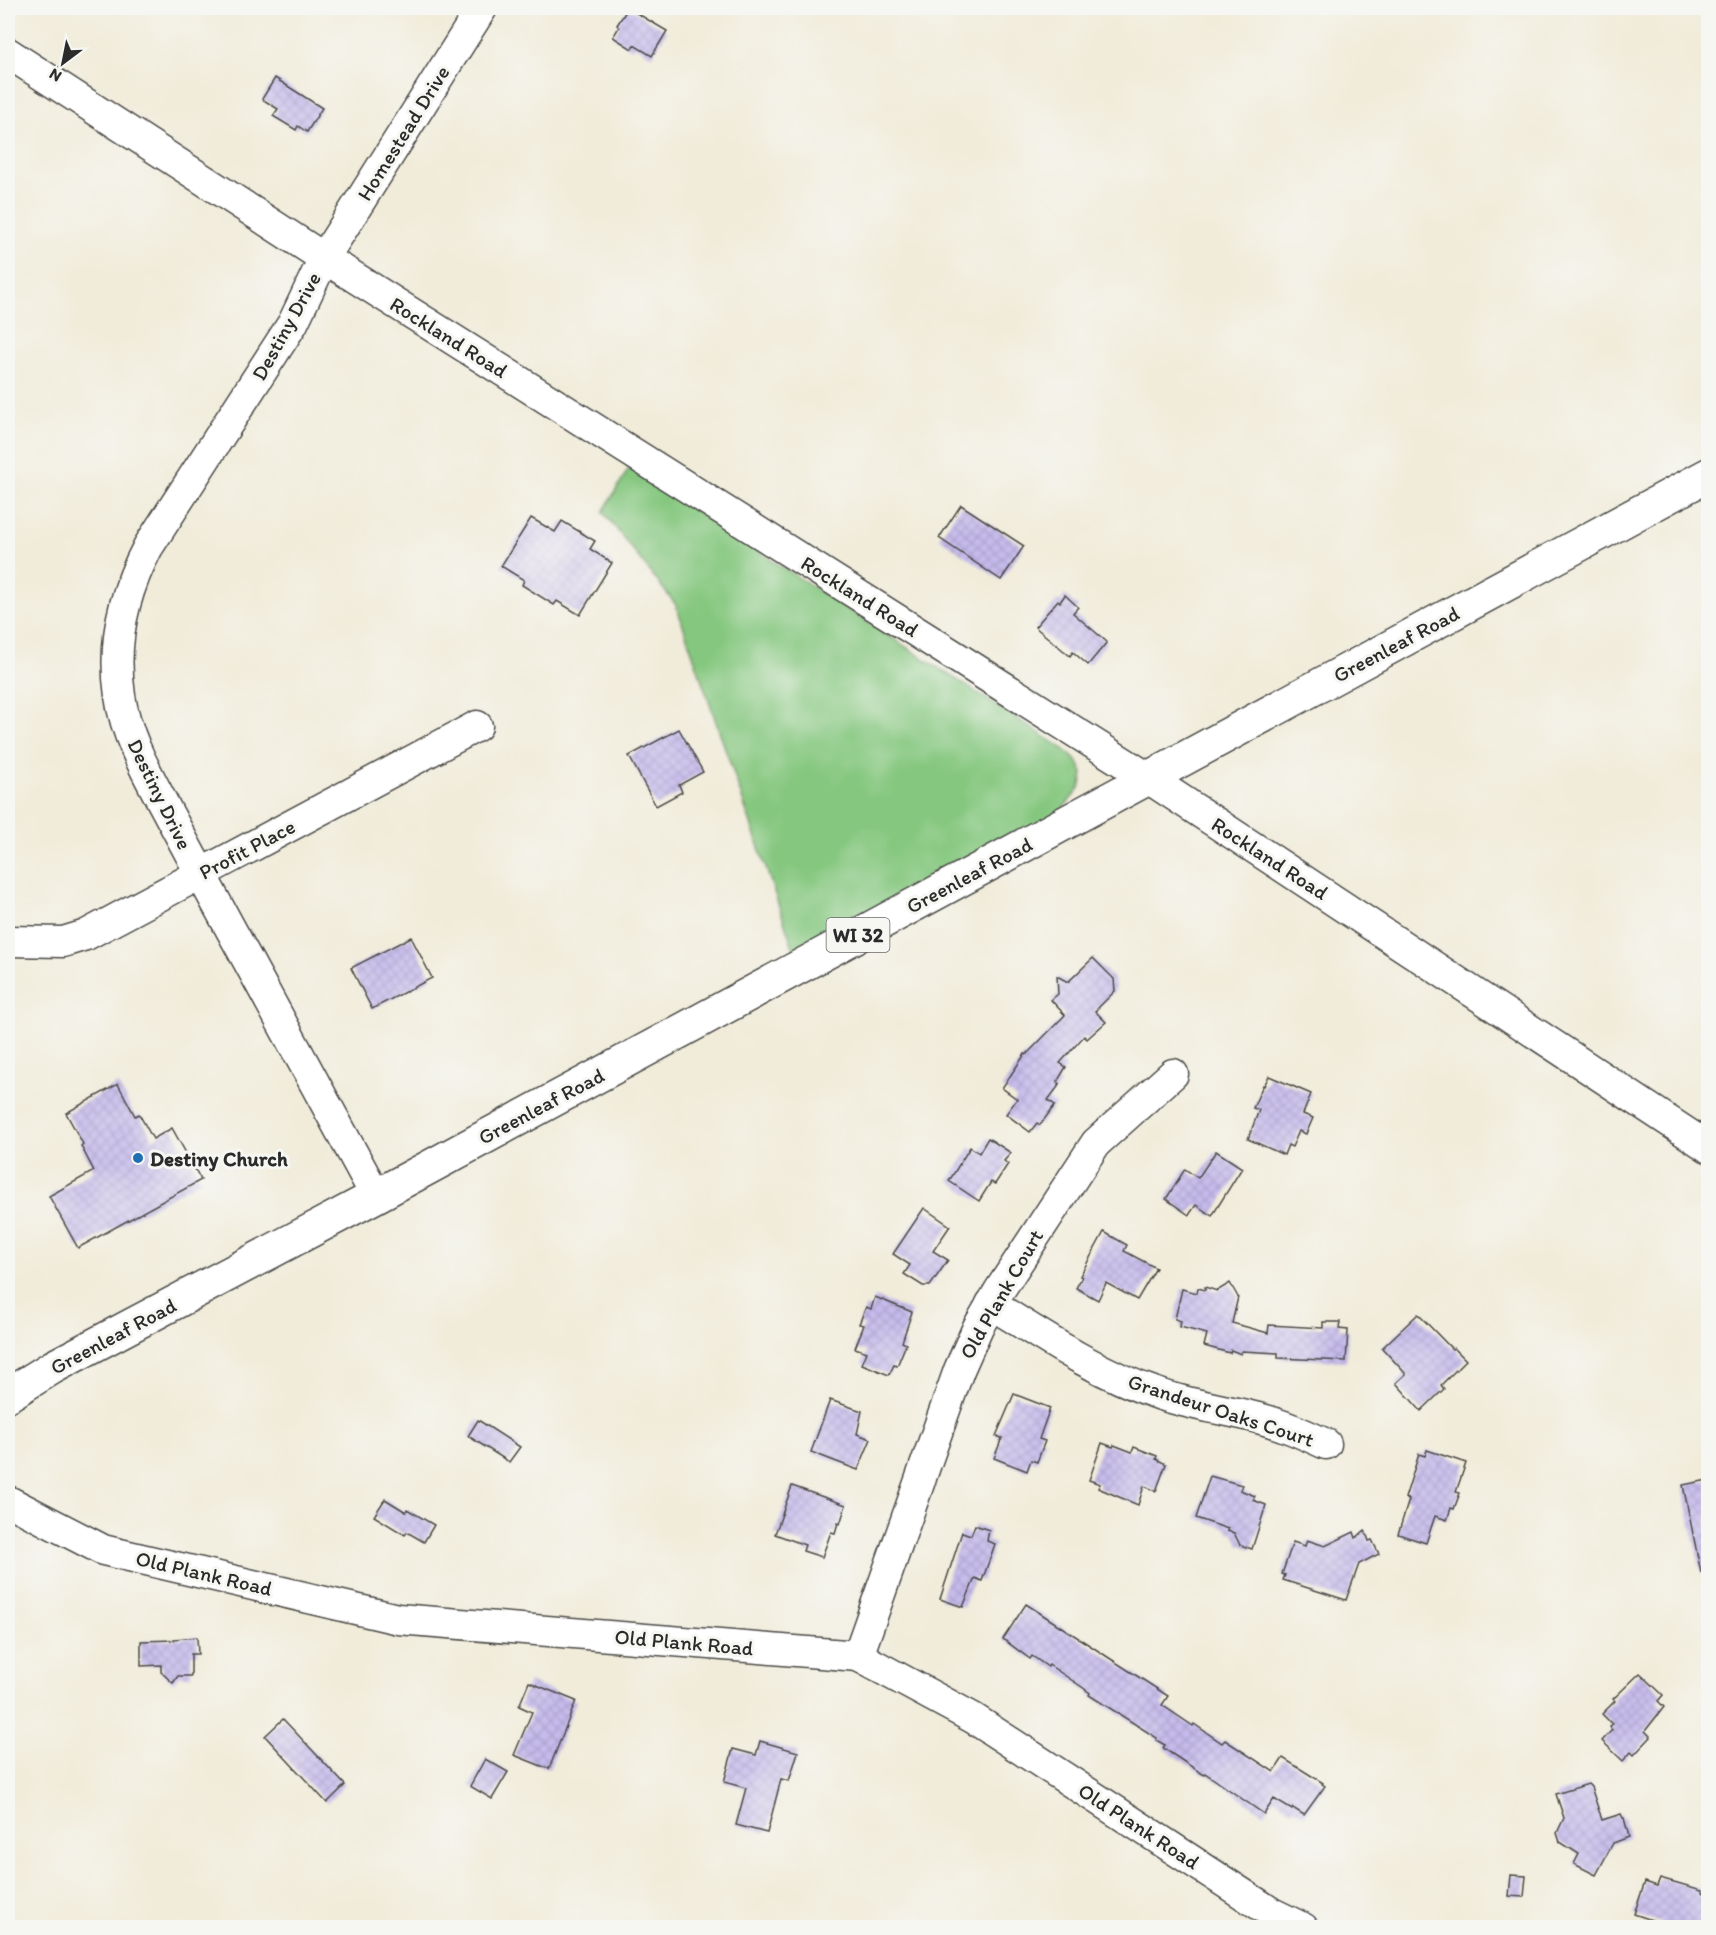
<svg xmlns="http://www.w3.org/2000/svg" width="1716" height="1935" font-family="Itim,sans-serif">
<defs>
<pattern id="building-cross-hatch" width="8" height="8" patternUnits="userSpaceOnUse" patternTransform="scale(1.5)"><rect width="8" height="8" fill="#c6bbec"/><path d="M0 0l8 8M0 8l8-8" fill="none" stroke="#aaa1cb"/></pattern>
</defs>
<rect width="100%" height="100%" fill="#f6f6f2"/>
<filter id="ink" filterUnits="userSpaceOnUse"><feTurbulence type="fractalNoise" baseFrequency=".0167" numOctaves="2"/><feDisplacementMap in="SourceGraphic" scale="12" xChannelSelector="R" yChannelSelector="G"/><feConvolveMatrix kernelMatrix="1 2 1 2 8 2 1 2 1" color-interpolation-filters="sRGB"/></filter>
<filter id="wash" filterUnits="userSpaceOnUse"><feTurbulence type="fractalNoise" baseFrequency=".008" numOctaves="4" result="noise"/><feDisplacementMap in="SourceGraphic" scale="24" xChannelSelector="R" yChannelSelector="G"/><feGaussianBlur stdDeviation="1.35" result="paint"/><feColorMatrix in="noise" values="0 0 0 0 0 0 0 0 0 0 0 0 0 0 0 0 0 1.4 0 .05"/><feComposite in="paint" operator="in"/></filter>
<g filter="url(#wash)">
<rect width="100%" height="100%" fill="#f1ecda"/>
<polygon fill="#85c77f" stroke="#587955" stroke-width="1.5" points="629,468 1064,749 1077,761 1083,773 1081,785 1076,793 1058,814 922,890 794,950 676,605 603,512"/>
<g id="blocks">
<g fill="url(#building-cross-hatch)">
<polygon points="628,8 667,31 652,56 634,45 632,49 613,37 619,27 617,25"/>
<polygon points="275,78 322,108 307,132 298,126 296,130 273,116 278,109 262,99"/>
<polygon points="961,505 1024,546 1001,580 939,538"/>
<polygon points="531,518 555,532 562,521 595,541 590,549 612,563 580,615 557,601 554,605 522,585 524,580 501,566"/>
<polygon points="1065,595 1078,607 1073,613 1107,642 1088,665 1073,652 1070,656 1035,627 1058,600 1060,602"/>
<polygon points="679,729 703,772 679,785 682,792 656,806 629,756"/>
<polygon points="411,937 432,978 372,1009 351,968"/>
<polygon points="1093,958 1114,979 1115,991 1095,1011 1106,1022 1087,1039 1084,1036 1060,1063 1066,1067 1057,1082 1060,1084 1048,1100 1055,1105 1040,1125 1037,1123 1030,1132 1006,1114 1017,1099 1002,1088 1025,1054 1026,1055 1065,1015 1051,1000 1058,994 1057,976 1068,982"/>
<polygon points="1269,1076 1311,1094 1303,1114 1313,1118 1306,1134 1299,1131 1292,1147 1288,1145 1284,1155 1248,1139 1259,1110 1253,1108 1263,1085 1264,1086"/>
<polygon points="118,1084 135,1116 139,1114 153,1139 172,1128 201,1180 78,1248 49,1196 94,1171 81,1146 83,1144 66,1113"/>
<polygon points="988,1138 1011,1153 1004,1161 1008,1164 995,1184 991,1182 979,1201 949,1181 970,1147 979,1153"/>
<polygon points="1216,1151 1242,1168 1212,1216 1196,1205 1189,1215 1166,1199 1185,1169 1198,1178"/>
<polygon points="924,1208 950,1226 933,1251 948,1260 930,1286 923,1286 904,1274 910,1265 893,1254"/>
<polygon points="1104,1232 1127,1245 1124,1251 1156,1268 1137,1300 1106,1283 1098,1300 1076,1288 1082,1277 1080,1276"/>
<polygon points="1230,1283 1238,1297 1232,1323 1268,1333 1269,1325 1323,1328 1323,1322 1340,1322 1339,1329 1348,1330 1346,1361 1278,1358 1278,1353 1242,1351 1241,1354 1231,1350 1230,1353 1204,1346 1207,1334 1180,1327 1181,1321 1175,1319 1182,1289 1197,1293 1198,1288 1205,1290 1205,1287 1217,1291"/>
<polygon points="875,1297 912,1312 902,1342 906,1344 897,1366 894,1365 889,1375 862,1364 867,1352 855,1348 864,1325 859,1324 866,1307 871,1309"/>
<polygon points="1418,1314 1452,1349 1454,1348 1466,1360 1441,1385 1444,1389 1421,1411 1396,1383 1406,1374 1382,1348"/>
<polygon points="1014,1394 1050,1408 1039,1439 1045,1441 1037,1462 1031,1460 1027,1471 994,1458 1002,1438 996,1436"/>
<polygon points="830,1400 862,1411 857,1434 871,1439 858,1470 811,1452"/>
<polygon points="478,1420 520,1447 509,1462 468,1436"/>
<polygon points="1102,1443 1113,1447 1114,1445 1132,1452 1134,1447 1157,1456 1156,1459 1166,1464 1156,1491 1144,1486 1138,1505 1098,1488 1100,1484 1089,1480"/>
<polygon points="1427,1450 1466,1463 1456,1492 1460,1493 1454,1509 1451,1508 1447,1520 1435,1516 1426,1543 1398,1534 1409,1500 1405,1498 1419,1454 1425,1456"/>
<polygon points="1210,1476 1242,1485 1240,1490 1255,1496 1253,1500 1266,1505 1252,1549 1240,1545 1234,1533 1227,1531 1228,1529 1196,1518"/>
<polygon points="1708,1480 1708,1572 1701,1573 1683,1485"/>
<polygon points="792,1486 846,1505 840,1524 838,1523 835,1533 831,1532 822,1557 803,1551 805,1545 775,1534"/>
<polygon points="385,1499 406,1512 407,1509 434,1525 424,1542 407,1532 405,1535 374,1516"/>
<polygon points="975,1525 989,1530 987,1541 995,1544 982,1581 975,1578 963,1607 940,1599 962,1532 971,1535"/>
<polygon points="1365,1530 1369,1541 1372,1540 1379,1554 1359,1564 1346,1600 1283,1580 1285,1575 1282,1574 1293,1542 1305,1546 1307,1540 1325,1546 1354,1532 1356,1538"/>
<polygon points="1026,1604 1168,1696 1162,1705 1193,1726 1194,1724 1222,1743 1225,1740 1274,1772 1283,1758 1323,1783 1322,1784 1325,1786 1304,1815 1293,1808 1292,1810 1274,1799 1264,1814 1205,1773 1204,1775 1163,1748 1165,1745 1156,1740 1157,1738 1089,1695 1090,1693 1082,1687 1049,1665 1048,1667 1032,1656 1030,1659 1003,1639"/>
<polygon points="197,1637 198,1654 191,1654 191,1676 178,1676 173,1683 161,1672 161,1665 141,1666 141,1641 174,1640 174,1639"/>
<polygon points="1640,1673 1663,1695 1658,1701 1664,1707 1645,1731 1651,1737 1634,1755 1631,1752 1623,1761 1602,1741 1612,1730 1610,1727 1612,1724 1602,1714 1615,1701 1613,1699"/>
<polygon points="529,1682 576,1701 549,1769 514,1755 532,1712 519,1706"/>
<polygon points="283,1719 345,1785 327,1803 265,1736"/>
<polygon points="760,1741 798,1752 789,1781 781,1779 767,1833 736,1825 746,1788 724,1782 733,1749 756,1755"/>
<polygon points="485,1759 508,1772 492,1799 470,1786"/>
<polygon points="1588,1784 1591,1787 1602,1820 1621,1814 1623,1818 1624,1818 1629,1837 1613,1843 1596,1875 1574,1864 1579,1854 1560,1842 1557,1833 1564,1818 1556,1794"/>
<polygon points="1511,1875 1526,1876 1524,1897 1509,1896"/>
<polygon points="1660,1878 1702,1890 1702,1892 1708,1894 1708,1905 1701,1928 1660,1928 1661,1923 1634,1914 1645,1882 1657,1886"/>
</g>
</g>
</g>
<g filter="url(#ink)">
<use href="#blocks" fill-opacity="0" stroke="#494845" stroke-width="1.5"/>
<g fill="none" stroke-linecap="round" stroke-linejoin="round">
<defs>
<g id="minor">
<polyline points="8,53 324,258 1148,778 1708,1147"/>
<polyline points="8,941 63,942 86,935 477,726"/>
<path d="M 376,1196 C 321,1095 266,994 211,893 C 196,865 181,837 166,809 C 147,773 126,737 120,696 C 112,643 123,594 148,547 L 293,323 L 324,258 L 482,8"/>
<path d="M 991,1304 C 1044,1337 1097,1373 1156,1393 C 1189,1405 1224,1409 1258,1418 C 1282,1424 1304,1434 1326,1444"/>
<polyline points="8,1501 103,1550 398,1619 858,1656 973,1718 1272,1913 1303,1928"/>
<polyline points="858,1656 959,1370 978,1327 999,1291 1096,1143 1173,1074"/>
</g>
<polyline id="major" points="8,1395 53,1367 376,1196 1708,475"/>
</defs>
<use href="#minor" stroke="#494845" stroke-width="33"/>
<use href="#major" stroke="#494845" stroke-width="36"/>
<use href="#minor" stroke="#fff" stroke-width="30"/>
<use href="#major" stroke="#fff" stroke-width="33"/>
</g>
</g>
<circle fill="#1f6fb2" stroke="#f6f6f2" stroke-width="2" cx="138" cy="1158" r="6"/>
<g text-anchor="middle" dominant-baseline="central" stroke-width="6" stroke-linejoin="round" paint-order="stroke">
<rect fill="#f6f6f2" stroke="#686867" stroke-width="1.5" x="826.5" y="918" width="63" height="34" rx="4.5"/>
<g font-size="20" font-weight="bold" fill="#2b2b2b">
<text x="858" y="935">WI 32</text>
</g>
<g font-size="21" fill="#2b2b2b" stroke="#f6f6f2">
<text transform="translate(403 133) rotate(-58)">Homestead Drive</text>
<text transform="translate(286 326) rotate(-61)">Destiny Drive</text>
<text transform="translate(449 337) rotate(32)">Rockland Road</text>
<text transform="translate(860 596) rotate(32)">Rockland Road</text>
<text transform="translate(1396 644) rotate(-28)">Greenleaf Road</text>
<text transform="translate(160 794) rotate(64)">Destiny Drive</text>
<text transform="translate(247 849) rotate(-28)">Profit Place</text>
<text transform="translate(1270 858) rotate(33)">Rockland Road</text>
<text transform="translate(969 875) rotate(-28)">Greenleaf Road</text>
<text transform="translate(541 1106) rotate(-28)">Greenleaf Road</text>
<text transform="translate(1001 1294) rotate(-60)">Old Plank Court</text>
<text transform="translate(113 1336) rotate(-28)">Greenleaf Road</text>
<text transform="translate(1221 1410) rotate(18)">Grandeur Oaks Court</text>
<text transform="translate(204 1573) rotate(13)">Old Plank Road</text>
<text transform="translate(684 1642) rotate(5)">Old Plank Road</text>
<text transform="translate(1139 1826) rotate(33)">Old Plank Road</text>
</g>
<g font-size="21" font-weight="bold" fill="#2b2b2b" stroke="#f6f6f2" text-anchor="start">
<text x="150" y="1158">Destiny Church</text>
</g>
</g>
<rect width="1716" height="1935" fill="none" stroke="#f6f6f2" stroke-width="30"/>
<g transform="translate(63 63) rotate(212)" stroke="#f6f6f2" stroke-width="4.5" paint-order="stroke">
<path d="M0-4.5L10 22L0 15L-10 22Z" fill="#2b2b2b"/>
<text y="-9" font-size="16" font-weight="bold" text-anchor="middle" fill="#2b2b2b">N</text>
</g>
</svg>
